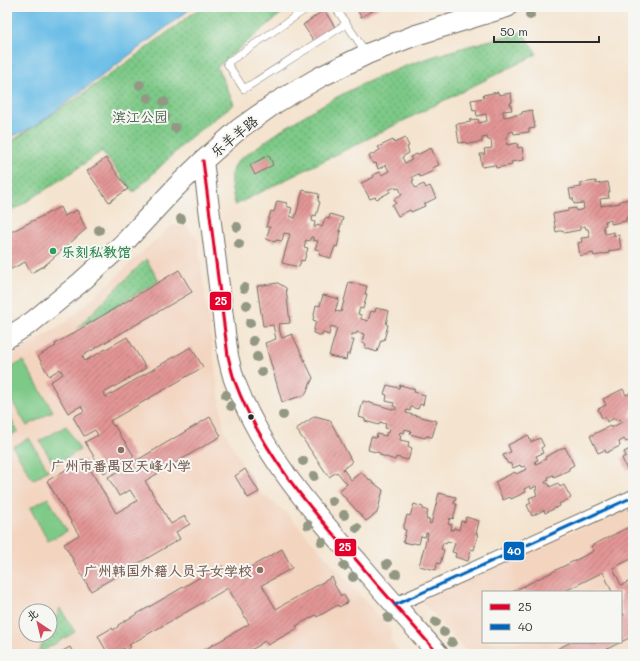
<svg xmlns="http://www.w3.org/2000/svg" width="640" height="661" font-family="Mali,'LXGW WenKai TC',sans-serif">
<defs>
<pattern id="park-dots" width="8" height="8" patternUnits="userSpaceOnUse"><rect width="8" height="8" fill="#7dc987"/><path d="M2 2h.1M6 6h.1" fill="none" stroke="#67a36f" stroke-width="1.8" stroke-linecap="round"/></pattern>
<pattern id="building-hatch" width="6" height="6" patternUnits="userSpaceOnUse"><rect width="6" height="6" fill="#e29594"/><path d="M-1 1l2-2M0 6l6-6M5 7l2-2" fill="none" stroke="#b77a79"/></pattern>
</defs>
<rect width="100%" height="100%" fill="#f6f6f2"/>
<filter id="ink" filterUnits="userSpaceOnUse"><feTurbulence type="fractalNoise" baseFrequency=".025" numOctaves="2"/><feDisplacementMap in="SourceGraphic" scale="8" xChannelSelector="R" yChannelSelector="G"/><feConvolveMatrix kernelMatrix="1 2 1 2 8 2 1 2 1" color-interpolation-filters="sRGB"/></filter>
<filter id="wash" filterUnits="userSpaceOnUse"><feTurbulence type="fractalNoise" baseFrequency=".012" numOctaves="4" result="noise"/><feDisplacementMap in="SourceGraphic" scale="16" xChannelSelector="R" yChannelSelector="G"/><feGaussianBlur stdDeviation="0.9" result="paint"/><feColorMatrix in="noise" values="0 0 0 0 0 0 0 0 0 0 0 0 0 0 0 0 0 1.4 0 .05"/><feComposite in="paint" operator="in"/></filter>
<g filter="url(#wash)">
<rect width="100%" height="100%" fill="#f4e4cf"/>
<g fill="#f3d4bf" fill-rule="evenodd">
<path d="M 185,225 L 197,238 L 224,430 L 245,469 L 259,492 L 285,511 L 391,630 L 391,641 L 401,654 L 7,654 L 7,359 L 69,320 L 163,233 L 172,226 ZM 26,611 L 50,611 L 50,635 L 26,635 Z"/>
<path d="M 633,504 L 633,654 L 468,654 L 421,600 ZM 483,592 L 621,592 L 621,642 L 483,642 Z"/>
</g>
<g fill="#7dc987" stroke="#547a59">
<polygon points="23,361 53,411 27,426 7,393 7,370"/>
<polygon points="7,413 18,431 7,438"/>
<polygon points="66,426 80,450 54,465 40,441"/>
<polygon points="29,438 48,470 33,480 13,447"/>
<polygon points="48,498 67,531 48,541 30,508"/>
</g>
<g fill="url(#park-dots)" stroke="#547a59">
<path d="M 201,7 L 289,7 L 217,67 L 234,104 L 192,136 L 134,192 L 102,151 L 62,179 L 7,214 L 7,144 C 74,102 138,55 201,7 Z"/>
<path d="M 522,32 L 537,54 L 235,205 C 232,186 225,175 240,159 C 260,145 281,130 302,117 C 328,101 355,87 383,75 C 428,56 475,44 522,32 Z"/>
<polygon points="146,259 159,281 76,329"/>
<polygon points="60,608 75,632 38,654 36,654 49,635 50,635 50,633"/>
</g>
<polygon fill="#6bbde7" stroke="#4b7489" points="7,7 193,7 37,125 7,139"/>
<g id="blocks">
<g fill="url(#building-hatch)">
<polygon points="356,7 380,7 361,17"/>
<polygon points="324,10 335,27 314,41 303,25"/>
<polygon points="498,92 499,95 511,93 512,102 510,103 512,110 503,111 504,117 522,114 522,112 532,110 535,128 529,129 529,132 514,134 513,131 508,133 508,137 506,137 507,145 517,143 518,148 522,147 524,160 511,162 512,165 496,168 495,165 482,167 480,154 485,154 484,149 492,148 491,140 488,140 487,137 482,138 482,142 467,144 466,142 459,143 456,124 471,122 470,120 478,119 479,123 487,121 486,114 477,116 476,110 473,111 471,100 484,98 483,95"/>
<polygon points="405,138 409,146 407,147 409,153 402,157 405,163 412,160 410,157 417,154 417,155 431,148 439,165 432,168 433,171 420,177 418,174 412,177 414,180 412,181 415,188 424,184 426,188 430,186 436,198 424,204 425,206 411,212 410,210 398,216 392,205 396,203 394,199 402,195 399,188 396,189 395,187 389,190 390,192 377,199 375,197 370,199 361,183 374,177 373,175 380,172 382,175 389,171 386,165 378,169 376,163 373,164 369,156 380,150 378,147 393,140 394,143"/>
<polygon points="269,155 273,165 255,175 250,165"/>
<polygon points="106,158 128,189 109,202 87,171"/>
<polygon points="596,181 596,184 608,182 610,192 608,192 609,198 600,199 601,206 620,203 620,201 630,199 633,217 626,218 626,221 611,224 611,220 605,221 606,225 603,226 605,234 614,232 614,236 619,235 621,249 609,251 609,253 594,256 593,253 580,256 578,243 582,242 581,238 590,237 588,229 586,229 585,226 580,227 580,230 564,233 563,230 556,232 553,214 568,211 568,209 576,208 576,211 584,209 583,203 574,204 573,198 571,199 569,189 581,187 581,183"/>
<polygon points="303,190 319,194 318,201 320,202 316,216 313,215 312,221 315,222 314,227 316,227 317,225 322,227 325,218 329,219 330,214 343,218 339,231 341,231 337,247 335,246 331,258 319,255 320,250 315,249 318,241 313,240 313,237 311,237 309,241 306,240 304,247 308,248 304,261 301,260 299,267 282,263 290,234 284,233 282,241 276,240 275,242 266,239 270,227 266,227 271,211 274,212 277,201 287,203 286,206 292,208 290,216 295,218"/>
<polygon points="60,207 64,216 77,210 86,229 44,266 31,273 25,262 7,271 7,234"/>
<polygon points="179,270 192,292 82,356 85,361 127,337 146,368 104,393 106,397 191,347 203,367 110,421 113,426 114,425 123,440 124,440 134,456 132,457 134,462 210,417 221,436 145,481 171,524 185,516 190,524 176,532 180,539 91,591 64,544 79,535 47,481 84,459 116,513 137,501 130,490 119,496 108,477 119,471 116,466 104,473 85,442 98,435 95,430 84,436 73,417 84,411 81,406 68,413 50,382 63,374 60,369 49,376 38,356 56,346 55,344"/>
<polygon points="349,282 367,286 365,294 367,294 363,309 360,308 358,314 361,315 361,319 368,321 371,311 375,312 376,308 389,311 386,324 388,325 384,340 381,340 377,352 365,348 366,344 362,343 364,334 357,332 356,334 352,334 351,340 354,340 350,354 347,354 346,360 329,356 337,328 331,326 329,335 323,333 322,336 313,333 316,321 313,320 316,305 320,306 323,295 339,299 335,311 341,312"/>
<polygon points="278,283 286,288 290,323 279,324 280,332 282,338 292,334 313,378 305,395 282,402 265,343 276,339 273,325 263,326 257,286"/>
<polygon points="387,385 399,388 400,385 415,389 414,392 425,395 423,405 420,404 418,409 411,407 410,411 407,410 406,413 437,421 432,437 426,436 425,438 410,434 411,431 405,429 404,433 400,432 399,435 401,435 400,440 409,442 408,446 412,448 408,460 396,457 395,460 380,455 380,453 368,450 371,437 376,438 377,434 386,436 387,432 389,432 390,429 385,428 386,424 380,422 379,425 365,421 365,419 359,417 363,401 396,410 396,407 393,406 394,403 386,401 387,395 384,394"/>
<polygon points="623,389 626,395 633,392 633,409 631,410 632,413 629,415 631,417 633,416 633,467 627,470 622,458 626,456 624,452 632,448 629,444 632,443 630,440 626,442 624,439 619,442 620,446 606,453 605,450 598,453 590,436 610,426 611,428 622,422 620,419 616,421 615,418 607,422 605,417 602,418 598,409 606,405 603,399"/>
<polygon points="315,416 330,420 352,462 343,469 351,480 361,472 366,477 383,490 377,513 366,521 339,491 347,484 337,472 329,477 296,429"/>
<polygon points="528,435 531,442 540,438 544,446 541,448 543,453 536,456 538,460 535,461 536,464 546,459 545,457 565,447 574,465 569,468 569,470 554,477 553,475 548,477 549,480 545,482 546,484 548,483 550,487 558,483 560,487 564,485 571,498 559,504 560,506 545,513 544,510 532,516 527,505 531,503 529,498 537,495 535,490 537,489 536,486 531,489 530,486 524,489 526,492 511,499 510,497 503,500 495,482 515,472 516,474 527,469 525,466 521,467 520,465 513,468 510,463 508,464 503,455 511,452 508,445"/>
<polygon points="245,469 259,492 248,498 235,476"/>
<polygon points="439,493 456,497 454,504 457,504 453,519 450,518 448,524 452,525 451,530 453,530 454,528 459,530 461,521 465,522 466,517 479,521 476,534 478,534 474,550 471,549 468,561 455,557 456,553 452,552 455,543 447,541 446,544 443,543 441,549 444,550 440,564 437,563 436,570 419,566 428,533 426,533 425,537 421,536 419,544 413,543 412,544 403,542 406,530 403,529 407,515 410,516 414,504 423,507 423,509 428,511 426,519 430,520 429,523 431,524"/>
<polygon points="633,507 633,518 629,509"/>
<polygon points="633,525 633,558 613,568 621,585 633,580 633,636 597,654 547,654 571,642 621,642 621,617 624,615 621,610 621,592 612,592 603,572 563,592 512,592 594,551 591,546"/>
<polygon points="282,549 292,568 262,585 276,609 332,577 335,583 334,584 341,596 343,594 348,602 339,607 338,605 317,617 316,615 296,626 298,628 268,645 265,641 260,644 260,645 243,654 197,654 249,624 228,588 129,645 131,647 125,651 124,648 113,654 108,654 98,636 112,628 113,630 118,627 118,625 216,568 217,569 223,566 228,576 231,574 233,577"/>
<polygon points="70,647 74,654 57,654"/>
</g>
</g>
</g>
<g filter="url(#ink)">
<use href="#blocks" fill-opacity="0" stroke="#716c64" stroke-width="1"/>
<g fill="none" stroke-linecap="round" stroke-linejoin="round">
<defs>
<g id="lane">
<polyline points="309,7 227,63 244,89 346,24"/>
<polyline points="335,7 367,54"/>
</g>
<polyline id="street" points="395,605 633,497"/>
<g id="secondary">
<path d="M 203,161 L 228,356 C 230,364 232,374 235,382 C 261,451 309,508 358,562 C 384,593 411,623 438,654"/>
<polyline points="7,338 32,322 81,282 123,244 176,187 203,161 239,129 277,102 320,77 367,54 416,35 507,7"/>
</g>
</defs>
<use href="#lane" stroke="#716c64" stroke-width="8"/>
<use href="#street" stroke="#716c64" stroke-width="16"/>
<use href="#secondary" stroke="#716c64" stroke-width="22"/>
<use href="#lane" stroke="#fff" stroke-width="7"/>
<use href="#street" stroke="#fff" stroke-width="14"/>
<use href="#secondary" stroke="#fff" stroke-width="20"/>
<defs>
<path id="bus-1" d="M 203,161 L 228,356 C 230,364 232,374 235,382 C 261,451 309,508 358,562 C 384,593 411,623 438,654"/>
<polyline id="bus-2" points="395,605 633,497"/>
</defs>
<use href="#bus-1" stroke="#f6f6f2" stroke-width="6"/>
<use href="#bus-2" stroke="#f6f6f2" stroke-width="6"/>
<use href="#bus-1" stroke="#e4002b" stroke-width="3"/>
<use href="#bus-2" stroke="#0065bd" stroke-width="3"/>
</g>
<g fill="#939884">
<circle cx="530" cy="15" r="5"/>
<circle cx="140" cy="85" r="5"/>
<circle cx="148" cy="98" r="5"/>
<circle cx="164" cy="102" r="5"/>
<circle cx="165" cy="117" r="5"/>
<circle cx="175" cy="128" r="5"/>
<circle cx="181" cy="219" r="5"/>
<circle cx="237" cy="227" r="5"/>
<circle cx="99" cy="230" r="5"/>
<circle cx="239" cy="244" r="5"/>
<circle cx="244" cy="288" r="5"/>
<circle cx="247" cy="305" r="5"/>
<circle cx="250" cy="323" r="5"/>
<circle cx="253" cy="341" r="5"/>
<circle cx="257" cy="357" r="5"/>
<circle cx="262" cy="372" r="5"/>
<circle cx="226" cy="395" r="5"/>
<circle cx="231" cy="406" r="5"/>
<circle cx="283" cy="415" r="5"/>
<circle cx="303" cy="461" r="5"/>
<circle cx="314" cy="476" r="5"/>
<circle cx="332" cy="501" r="5"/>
<circle cx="344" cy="515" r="5"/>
<circle cx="308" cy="525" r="5"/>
<circle cx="357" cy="528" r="5"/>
<circle cx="322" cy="542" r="5"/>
<circle cx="387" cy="564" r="5"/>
<circle cx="344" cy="566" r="5"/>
<circle cx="396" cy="574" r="5"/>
<circle cx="353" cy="577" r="5"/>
<circle cx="388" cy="618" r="5"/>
<circle cx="436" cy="622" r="5"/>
<circle cx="444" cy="632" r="5"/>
<circle cx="452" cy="642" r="5"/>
</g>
</g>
<circle fill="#2e9e5b" stroke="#f6f6f2" stroke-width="1.5" cx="53" cy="251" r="4"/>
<circle fill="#2b2b2b" stroke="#f6f6f2" stroke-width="1.5" cx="251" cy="417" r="3.5"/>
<g fill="#8d6e63" stroke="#f6f6f2" stroke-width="1.5">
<circle cx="121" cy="450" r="4"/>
<circle cx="260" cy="570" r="4"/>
</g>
<g text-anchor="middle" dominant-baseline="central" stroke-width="4" stroke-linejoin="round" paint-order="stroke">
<g font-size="14" fill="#445a47" stroke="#f6f6f2">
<text x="140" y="116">滨江公园</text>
</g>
<g font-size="14" fill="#2b2b2b" stroke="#f6f6f2">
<text transform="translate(234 136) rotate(-39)">乐羊羊路</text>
</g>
<g font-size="14" font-weight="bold" fill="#27864d" stroke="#f6f6f2" text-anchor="start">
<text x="61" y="251">乐刻私教馆</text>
</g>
<g font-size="14" font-weight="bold" fill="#785e54" stroke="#f6f6f2">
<text x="121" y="465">广州市番禺区天峰小学</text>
<text x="252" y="570" text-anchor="end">广州韩国外籍人员子女学校</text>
</g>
</g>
<g stroke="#f6f6f2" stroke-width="1.5">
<rect x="209" y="291" width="23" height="20" rx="4" fill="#e4002b"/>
<rect x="334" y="538" width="23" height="19" rx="4" fill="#e4002b"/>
<rect x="503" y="541" width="22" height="20" rx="4" fill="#0065bd"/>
</g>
<g font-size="11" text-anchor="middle" font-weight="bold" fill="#fff">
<text x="221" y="305">25</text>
<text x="345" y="551">25</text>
<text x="514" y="555">40</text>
</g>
<rect width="640" height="661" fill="none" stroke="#f6f6f2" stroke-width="24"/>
<rect x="482" y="591" width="140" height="52" fill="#f6f6f2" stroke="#a5a5a2"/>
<rect x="490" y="604" width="20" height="6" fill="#e4002b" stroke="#a5a5a2"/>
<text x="518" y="611" font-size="12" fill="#2b2b2b">25</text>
<rect x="490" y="624" width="20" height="6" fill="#0065bd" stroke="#a5a5a2"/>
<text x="518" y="631" font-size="12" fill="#2b2b2b">40</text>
<g transform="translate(38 623) rotate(325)"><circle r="19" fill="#f6f6f2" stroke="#a5a5a2"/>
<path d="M0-3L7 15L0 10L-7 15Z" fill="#d1495b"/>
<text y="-6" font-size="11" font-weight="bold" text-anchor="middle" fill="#2b2b2b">北</text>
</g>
<path d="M494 36v6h105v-6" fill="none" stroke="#2b2b2b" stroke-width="2"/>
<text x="500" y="36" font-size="12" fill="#2b2b2b" stroke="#f6f6f2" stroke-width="3" paint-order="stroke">50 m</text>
</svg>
